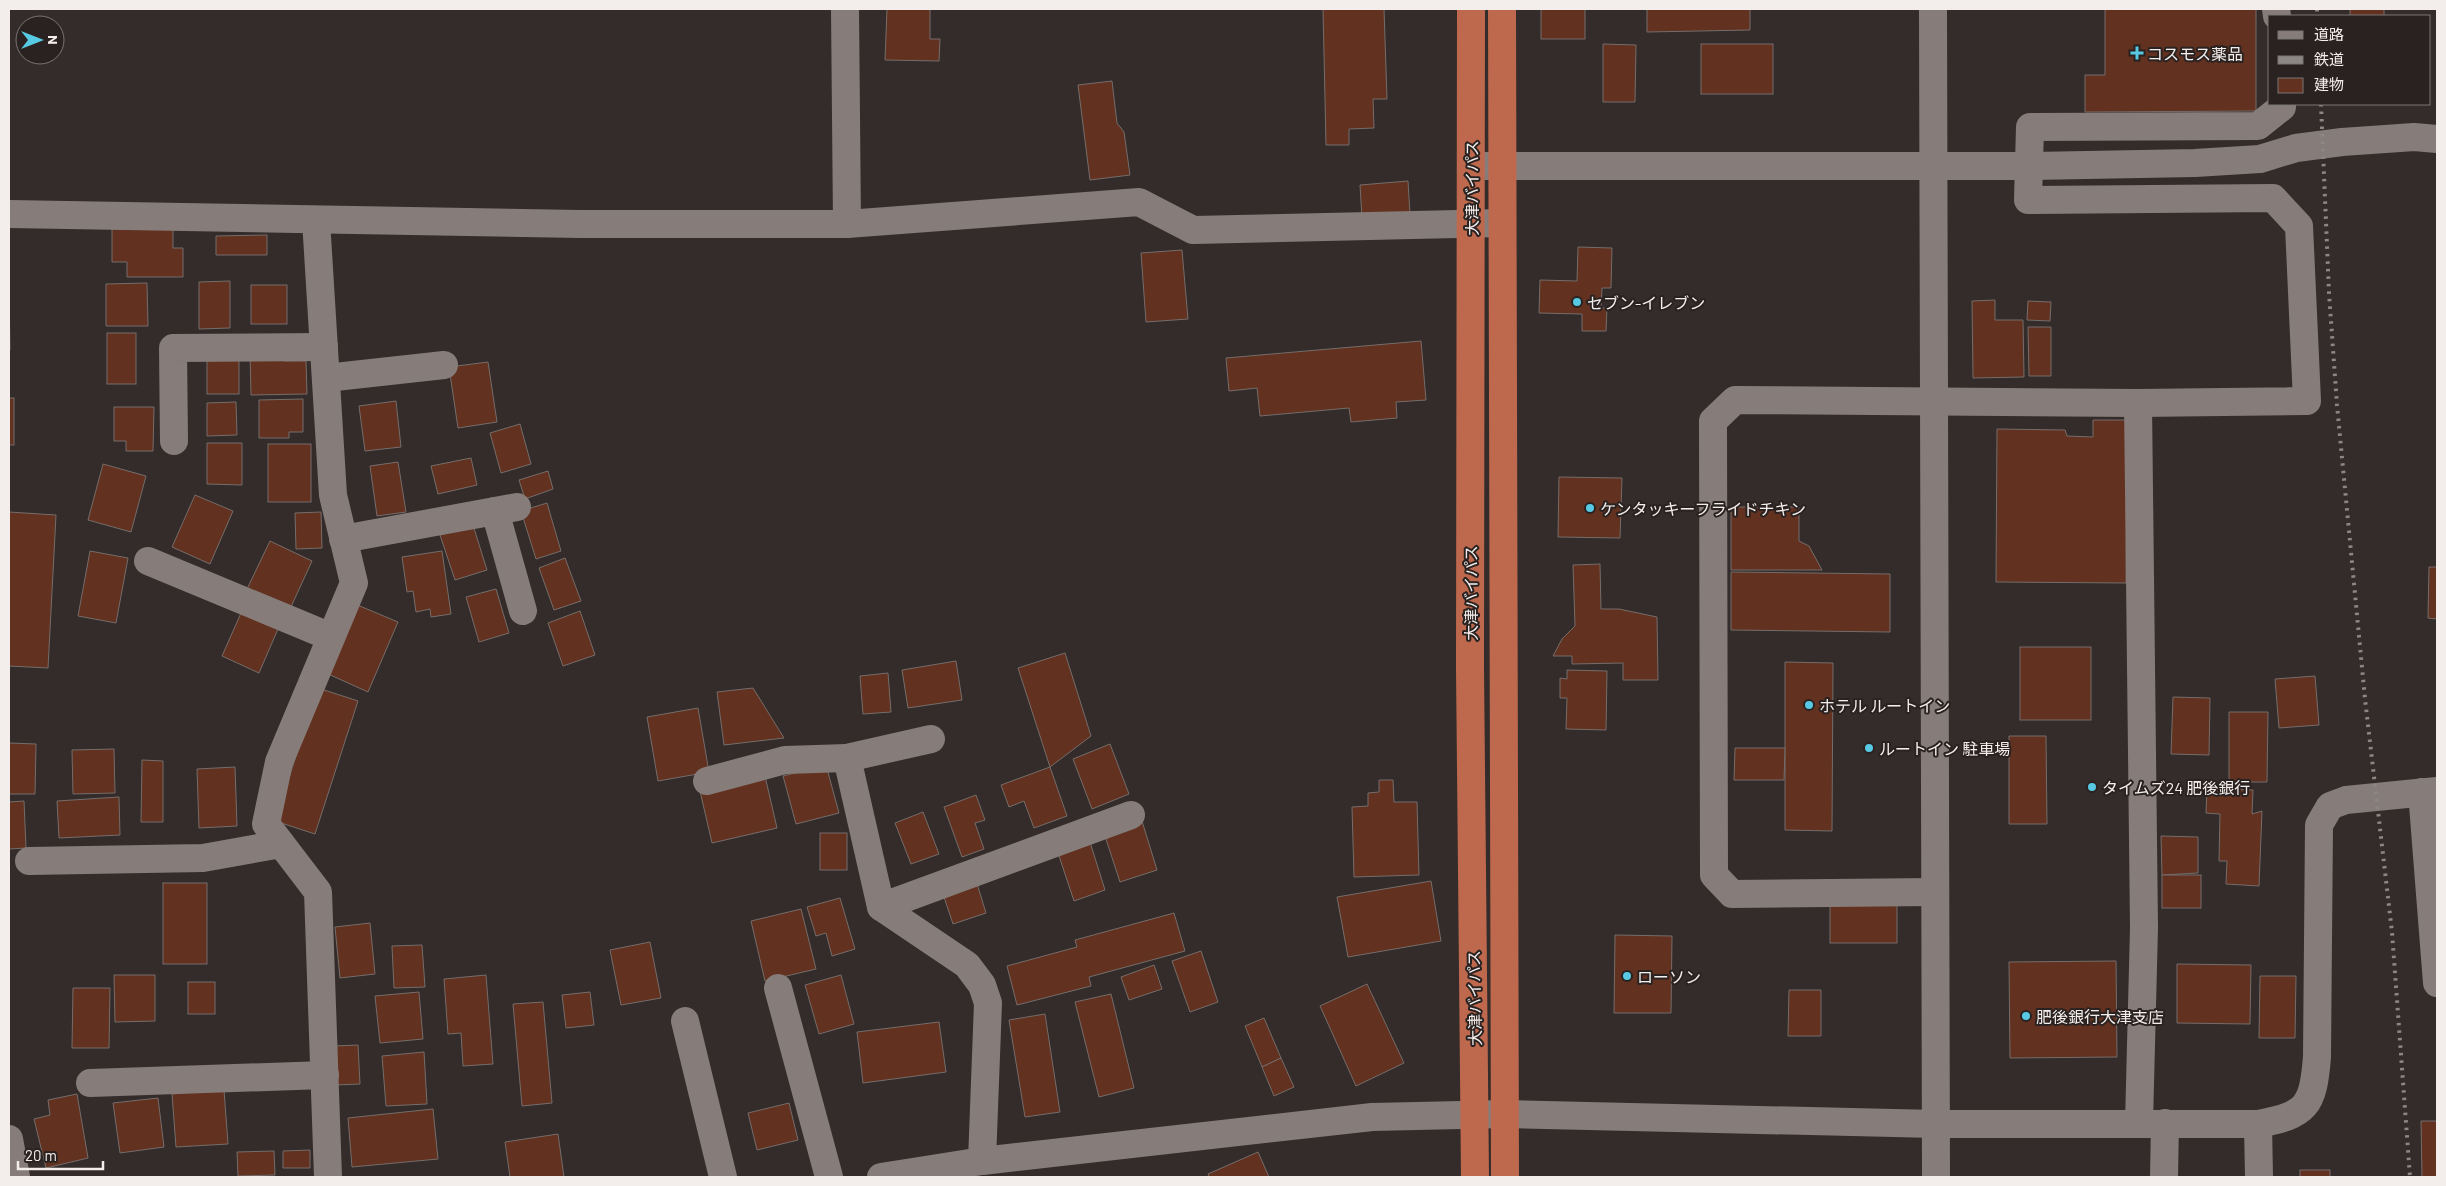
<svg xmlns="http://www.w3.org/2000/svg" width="2446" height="1186" font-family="Barlow,'Noto Sans JP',sans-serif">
<rect width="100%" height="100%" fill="#332c2a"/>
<g fill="#623120" stroke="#756d6a">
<polygon points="887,9 930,9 930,39 940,39 939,61 885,60"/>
<polygon points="1323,9 1384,9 1387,99 1373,99 1374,128 1349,129 1349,145 1326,145"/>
<rect x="1541" y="9" width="44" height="30"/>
<polygon points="1647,9 1750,9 1750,30 1647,32"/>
<polygon points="2105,9 2256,9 2256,111 2085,112 2085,75 2105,75"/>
<rect x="2350" y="9" width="34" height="7"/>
<polygon points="1603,44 1636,45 1635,102 1603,102"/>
<rect x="1701" y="44" width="72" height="50"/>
<polygon points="1112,81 1117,123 1124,132 1130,175 1090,180 1078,85"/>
<polygon points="1408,181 1410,214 1362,218 1360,185"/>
<polygon points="112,229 173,229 173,248 183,248 183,277 127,277 127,262 112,262"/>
<polygon points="267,235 267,255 216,255 216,236"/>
<polygon points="1578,247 1612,248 1611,288 1602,288 1601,308 1607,308 1606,331 1582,331 1582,314 1539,313 1540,280 1577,281"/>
<polygon points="1182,250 1188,319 1146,322 1141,253"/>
<polygon points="230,281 230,328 199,329 199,282"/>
<polygon points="147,283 148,326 106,326 106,284"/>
<rect x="251" y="285" width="36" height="39"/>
<polygon points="9,291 10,350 9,350"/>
<polygon points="1995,300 1995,320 2023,320 2024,377 1973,378 1972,301"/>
<polygon points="2028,301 2051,302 2050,321 2027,320"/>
<polygon points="2028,327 2051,327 2051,376 2029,376"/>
<rect x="107" y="333" width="29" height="51"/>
<polygon points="1421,341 1426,400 1396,402 1397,418 1351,422 1349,408 1260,416 1257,388 1229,391 1226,358"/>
<polygon points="284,352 284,361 306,361 307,394 251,395 250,353"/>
<rect x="207" y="355" width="32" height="39"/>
<polygon points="488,362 497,422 458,428 449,367"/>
<rect x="9" y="398" width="5" height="47"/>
<polygon points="303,399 303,432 289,432 289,438 259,438 259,400"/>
<polygon points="396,401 401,447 365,451 359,406"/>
<polygon points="236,402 237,435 207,436 207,403"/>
<polygon points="114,407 154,407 153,451 126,451 126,441 114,441"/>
<polygon points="2093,420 2127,420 2126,583 1996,582 1997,429 2065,430 2067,436 2093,437"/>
<polygon points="520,424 531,464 501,473 490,433"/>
<polygon points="207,443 242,443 242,485 207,484"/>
<rect x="268" y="444" width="43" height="58"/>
<polygon points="471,458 477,485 438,494 431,466"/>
<polygon points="398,462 406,512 377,516 370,466"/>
<polygon points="103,464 146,476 131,532 88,520"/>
<polygon points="548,471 553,489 525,499 519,480"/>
<polygon points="1559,477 1622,478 1620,538 1558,537"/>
<polygon points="195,495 233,511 210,564 172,547"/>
<polygon points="547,503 561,551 536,559 521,511"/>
<polygon points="1731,507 1799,507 1799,541 1809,546 1822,570 1731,570"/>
<polygon points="9,512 56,515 48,668 9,666"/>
<polygon points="321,512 322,548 296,549 295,513"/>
<polygon points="473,525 487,570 455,580 440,535"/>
<polygon points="270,541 312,561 290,609 247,589"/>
<polygon points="90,551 128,558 116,623 78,616"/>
<polygon points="442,551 451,614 431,617 430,609 416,612 413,591 407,592 402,557"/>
<polygon points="565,558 581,601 554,610 539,568"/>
<polygon points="1600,564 1601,609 1619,609 1657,617 1658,680 1623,680 1623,663 1572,664 1572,656 1553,656 1562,639 1575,626 1573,565"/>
<polygon points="2429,567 2437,567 2437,619 2428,618"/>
<polygon points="1731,572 1890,574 1890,632 1731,630"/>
<polygon points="496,589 509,633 479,642 466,597"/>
<polygon points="355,604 398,622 368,692 326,673"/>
<polygon points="580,611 595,655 563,666 548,623"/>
<polygon points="241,613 278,629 259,673 222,656"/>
<rect x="2020" y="647" width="71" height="73"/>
<polygon points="1065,653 1091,736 1050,767 1018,668"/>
<polygon points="956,661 962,700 908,708 902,670"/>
<polygon points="1785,662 1833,663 1832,831 1785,830"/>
<polygon points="1567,670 1607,671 1606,730 1566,729 1567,698 1560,698 1560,678 1567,679"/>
<polygon points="888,673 891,712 863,714 860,676"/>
<polygon points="2315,676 2319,725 2279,728 2275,679"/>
<polygon points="318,688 358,701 315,834 275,821"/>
<polygon points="753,688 784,738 724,745 717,692"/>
<polygon points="2173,697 2210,698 2209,755 2171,754"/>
<polygon points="698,708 709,772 658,781 647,717"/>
<polygon points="2229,712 2268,712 2267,782 2229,782"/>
<polygon points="2009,736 2046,736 2047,824 2009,824"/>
<polygon points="9,743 36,744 35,794 9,794"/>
<polygon points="1110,744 1129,794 1092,809 1073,759"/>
<polygon points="1735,748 1785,748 1784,780 1734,780"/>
<polygon points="114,749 115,793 73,794 72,750"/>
<polygon points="142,760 163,761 163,822 141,822"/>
<polygon points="826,765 839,813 796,824 783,776"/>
<polygon points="235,767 237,826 199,828 197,769"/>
<polygon points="1050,767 1067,816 1034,828 1024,801 1009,807 1001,785"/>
<polygon points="765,776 777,828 712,843 700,791"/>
<polygon points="1379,780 1393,780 1394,802 1417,802 1419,875 1354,877 1352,807 1368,806 1368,793 1379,792"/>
<polygon points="2207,788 2253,790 2252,814 2262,811 2259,886 2226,884 2227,861 2219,861 2220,814 2206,813"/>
<polygon points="976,795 985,820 975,823 984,849 962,857 944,807"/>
<polygon points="119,797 120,835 59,838 57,801"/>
<polygon points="24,801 26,848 9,849 9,802"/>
<polygon points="923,812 939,854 911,864 895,823"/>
<polygon points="1142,821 1157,870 1120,882 1104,833"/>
<rect x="820" y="833" width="27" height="37"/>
<polygon points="2161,836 2198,837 2198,873 2162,875"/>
<polygon points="1090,842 1105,890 1074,901 1058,853"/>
<rect x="2162" y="875" width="39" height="33"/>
<polygon points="975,877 986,913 953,924 941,888"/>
<polygon points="1431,881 1441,941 1348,957 1337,897"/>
<rect x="163" y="883" width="44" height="81"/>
<polygon points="840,898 855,949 832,956 826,933 816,936 807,907"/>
<rect x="1830" y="905" width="67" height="38"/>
<polygon points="801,909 816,969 765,981 751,921"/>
<polygon points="1174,913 1185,951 1089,977 1091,986 1017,1005 1007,966 1077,947 1075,940"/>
<polygon points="370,923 375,974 340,978 335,927"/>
<polygon points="1615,935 1672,936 1671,1013 1614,1013"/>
<polygon points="650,942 661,998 621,1005 610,950"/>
<polygon points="422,945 425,987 394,988 392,946"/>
<polygon points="1201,951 1218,1002 1190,1012 1172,961"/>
<polygon points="2116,961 2117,1057 2010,1058 2009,962"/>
<polygon points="2177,964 2251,965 2250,1024 2177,1023"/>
<polygon points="1154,965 1162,989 1129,1000 1121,977"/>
<polygon points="114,975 155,975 155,1021 115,1022"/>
<polygon points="486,975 493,1064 463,1066 461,1033 448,1034 444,979"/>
<polygon points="841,975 854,1024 819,1034 805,985"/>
<polygon points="2260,976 2296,976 2295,1038 2259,1038"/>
<rect x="188" y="982" width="27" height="32"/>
<polygon points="1367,984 1404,1063 1356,1086 1320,1006"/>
<polygon points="73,988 110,988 109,1048 72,1048"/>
<polygon points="1789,990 1821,990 1821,1036 1788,1036"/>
<polygon points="419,992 423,1039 380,1043 375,996"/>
<polygon points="590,992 594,1025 566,1028 562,995"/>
<polygon points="1111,994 1134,1088 1099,1097 1075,1002"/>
<polygon points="543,1002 552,1103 522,1106 513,1004"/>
<polygon points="1045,1014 1060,1112 1025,1117 1009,1020"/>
<polygon points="1264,1018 1281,1058 1262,1067 1245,1026"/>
<polygon points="939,1022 946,1072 863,1083 857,1032"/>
<polygon points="358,1045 360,1084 336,1085 334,1046"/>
<polygon points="424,1052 427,1104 386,1106 382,1056"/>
<polygon points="1281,1058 1294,1087 1274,1096 1262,1067"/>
<polygon points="224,1090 228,1144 176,1147 172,1094"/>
<polygon points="77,1094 88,1158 46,1168 34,1119 50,1115 48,1100"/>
<polygon points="158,1098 164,1147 120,1153 113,1103"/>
<polygon points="789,1103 798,1140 757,1150 748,1113"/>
<polygon points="433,1109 438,1159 352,1167 348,1118"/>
<polygon points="2421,1121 2437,1121 2437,1177 2422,1177"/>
<polygon points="558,1134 564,1177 510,1177 505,1142"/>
<polygon points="310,1150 310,1168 283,1168 283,1151"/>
<polygon points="274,1151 275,1175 238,1176 237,1152"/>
<polygon points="1258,1152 1269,1177 1209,1177 1208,1174"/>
<rect x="2300" y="1170" width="30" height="7"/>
</g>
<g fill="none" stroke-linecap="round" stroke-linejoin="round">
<g stroke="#867d7a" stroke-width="28">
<polyline points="845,9 847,224"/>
<polyline points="1933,9 1936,1177"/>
<polyline points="2276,9 2277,16"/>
<polyline points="1471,166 2030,166 2195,163 2260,159 2296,148 2342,142 2414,137 2437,139"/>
<polyline points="9,214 580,224 847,224 1139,202 1193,230 1502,223"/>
<polyline points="316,220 333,495 354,583 279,762 266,824 318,892 328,1177"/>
<polyline points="326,378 444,365"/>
<polyline points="2138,403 2144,928 2139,1123"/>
<polyline points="174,441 173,348 324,347"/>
<polyline points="495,511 523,611"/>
<polyline points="343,539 517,507"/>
<polyline points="148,561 331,637"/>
<polyline points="931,739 847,758 881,907 967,965 982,985 988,1003 982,1161"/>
<polyline points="707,781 785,760 847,758"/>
<polyline points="2422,792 2437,983"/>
<polyline points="29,861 203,858 281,844"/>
<polyline points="1934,892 1732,894 1714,875 1713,421 1735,400 2138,403 2307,401 2299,226 2273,198 2028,200 2030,127 2258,126 2282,107 2282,104"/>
<polyline points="881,907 1131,815"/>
<polyline points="778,988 829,1177"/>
<polyline points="685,1021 723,1177"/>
<polyline points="90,1083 325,1075"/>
<polyline points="2258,1124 2259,1177"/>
<polyline points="9,1139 16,1177"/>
<path d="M 881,1177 L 982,1161 L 1372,1117 L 1505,1114 L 1936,1124 L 2258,1124 C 2307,1115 2313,1106 2317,1057 L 2319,825 L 2330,806 L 2346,800 L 2437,791"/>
<polyline points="2164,1177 2165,1123"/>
</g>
<g stroke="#be694d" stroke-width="28">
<polyline points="1471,9 1470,667 1475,1177"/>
<polyline points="1502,9 1505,1177"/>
</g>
<g stroke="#8c8684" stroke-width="4" stroke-dasharray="2.5 5" stroke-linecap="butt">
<polyline points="2317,9 2317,16"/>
<polyline points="2321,104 2329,293 2337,405 2365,699 2392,932 2410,1177"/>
</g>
</g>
<g fill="#58c9e3" stroke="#292220" stroke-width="2">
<path d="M2134.5 45.5h5v5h5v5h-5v5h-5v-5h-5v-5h5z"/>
<circle cx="1577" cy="302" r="5"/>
<circle cx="1590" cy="508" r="5"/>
<circle cx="1809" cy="705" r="5"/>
<circle cx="1869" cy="748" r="5"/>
<circle cx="2092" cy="787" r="5"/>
<circle cx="1627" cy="976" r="5"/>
<circle cx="2026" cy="1016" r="5"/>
</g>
<g text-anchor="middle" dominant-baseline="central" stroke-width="4" stroke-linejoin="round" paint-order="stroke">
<g font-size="16" fill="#f3eeec" stroke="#292220" text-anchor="start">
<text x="2147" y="53">コスモス薬品</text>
<text x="1587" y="302">セブン-イレブン</text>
<text x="1600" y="508">ケンタッキーフライドチキン</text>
<text x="1819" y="705">ホテル ルートイン</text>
<text x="1879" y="748">ルートイン 駐車場</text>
<text x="2102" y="787">タイムズ24 肥後銀行</text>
<text x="1637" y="976">ローソン</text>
<text x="2036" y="1016">肥後銀行大津支店</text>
</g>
<g font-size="16" fill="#f3eeec" stroke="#292220">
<text transform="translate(1471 188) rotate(-90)">大津バイパス</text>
<text transform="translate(1470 593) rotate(-90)">大津バイパス</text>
<text transform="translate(1474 998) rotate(-91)">大津バイパス</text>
</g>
</g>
<rect width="2446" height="1186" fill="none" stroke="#f3eeec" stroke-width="20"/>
<rect x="2268" y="15" width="162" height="90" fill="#292220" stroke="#7a7472"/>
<rect x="2278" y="31" width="25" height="8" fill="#867d7a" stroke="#7a7472"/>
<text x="2314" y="40" font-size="15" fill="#f3eeec">道路</text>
<rect x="2278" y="56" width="25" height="8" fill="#8c8684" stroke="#7a7472"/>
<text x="2314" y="65" font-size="15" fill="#f3eeec">鉄道</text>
<rect x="2278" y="78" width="25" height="15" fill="#623120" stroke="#7a7472"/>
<text x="2314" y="90" font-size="15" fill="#f3eeec">建物</text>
<g transform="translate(40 40) rotate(90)"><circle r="24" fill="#292220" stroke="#7a7472"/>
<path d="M0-4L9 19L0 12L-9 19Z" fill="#58c9e3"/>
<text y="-8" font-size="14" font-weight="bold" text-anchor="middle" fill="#f3eeec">N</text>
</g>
<path d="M18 1161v8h85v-8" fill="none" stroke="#f3eeec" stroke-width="2.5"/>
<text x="25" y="1161" font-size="15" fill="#f3eeec" stroke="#292220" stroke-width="4" paint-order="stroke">20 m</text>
</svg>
